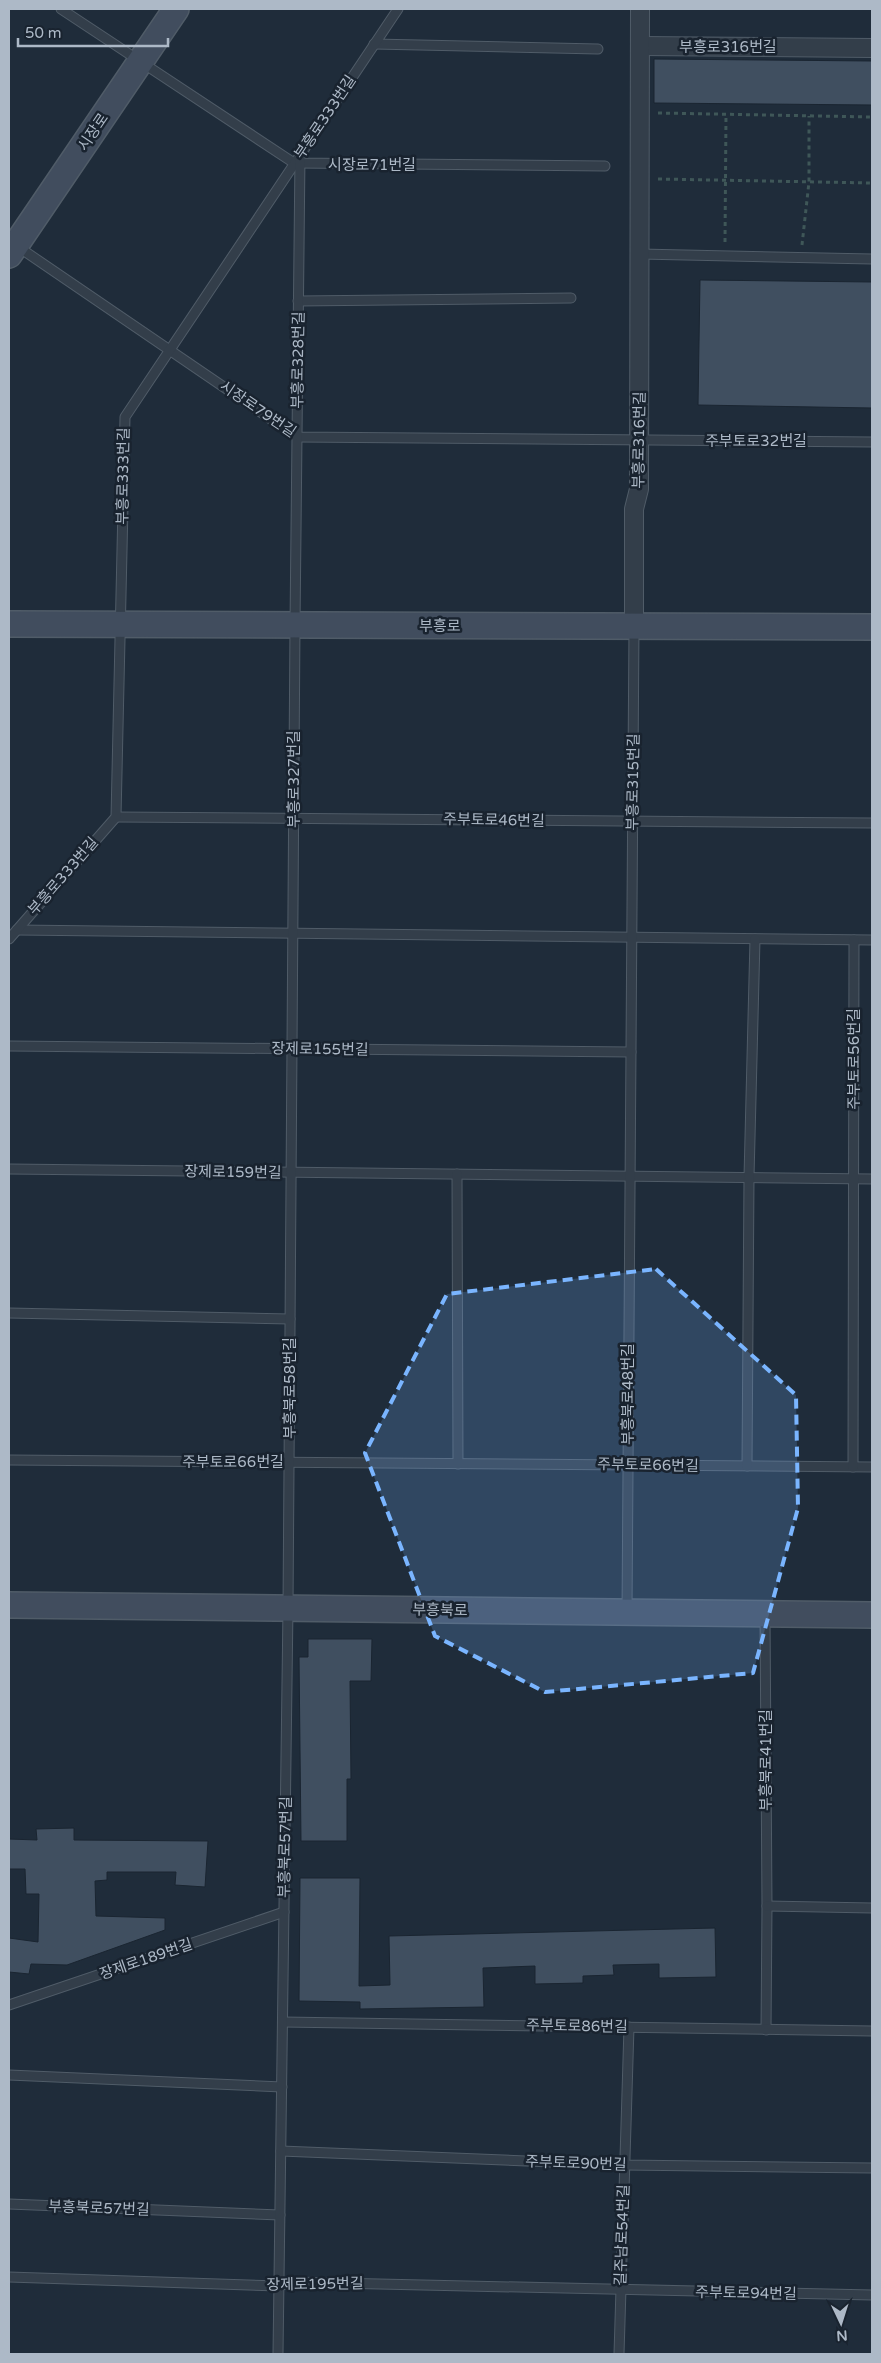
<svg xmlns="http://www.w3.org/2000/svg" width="881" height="2363" font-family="'Varela Round','Noto Sans KR',sans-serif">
<rect width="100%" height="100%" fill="#1f2c3a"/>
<g fill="#404f60" stroke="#1a2531">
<polygon points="654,59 872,61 872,105 654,103"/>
<polygon points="700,280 872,282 872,408 698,405"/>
<polygon points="308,1639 372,1639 371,1681 350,1681 351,1779 347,1779 347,1841 301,1841 299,1657 308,1657"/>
<polygon points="74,1828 74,1840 208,1841 205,1887 175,1885 176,1872 107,1872 107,1880 95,1881 96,1916 165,1918 165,1930 67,1965 31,1964 29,1974 9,1972 9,1938 38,1942 39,1894 26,1894 25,1869 9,1869 9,1839 37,1840 36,1829"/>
<polygon points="300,1878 360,1878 359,1986 390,1985 389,1936 715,1928 716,1977 659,1978 659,1964 613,1965 614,1975 583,1976 583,1983 535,1984 535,1966 483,1968 484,2007 360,2009 360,2002 299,2001"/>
</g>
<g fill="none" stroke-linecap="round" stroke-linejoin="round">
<defs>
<g id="lane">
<polyline points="61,9 294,163 605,166"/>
<polyline points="374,44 598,49"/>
<polyline points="17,246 297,437 872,442"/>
<polyline points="640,254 872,259"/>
<polyline points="298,301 571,298"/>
<polyline points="116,817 872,823"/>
<polyline points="17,930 872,940"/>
<polyline points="9,939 116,817 125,417 398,9"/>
<polyline points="9,1046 631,1052"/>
<polyline points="9,1169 872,1179"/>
<polyline points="457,1174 458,1464"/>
<polyline points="9,1313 290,1319"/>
<polyline points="9,1460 872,1467"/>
<polyline points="747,1466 749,1177 755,939"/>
<polyline points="853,1467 854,940"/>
<polyline points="627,1612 634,627"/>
<polyline points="765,1616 767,1906 766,2030"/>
<polyline points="767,1906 872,1908"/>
<polyline points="9,2005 284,1912"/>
<polyline points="283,2022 872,2031"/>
<polyline points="9,2075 282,2087"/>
<polyline points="281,2151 624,2165 872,2168"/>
<polyline points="9,2204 280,2215"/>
<polyline points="9,2277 279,2286 292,2282 872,2295"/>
<polyline points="278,2354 288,1608 295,625 300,155"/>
<polyline points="619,2354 629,2027"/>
</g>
<g id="street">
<polyline points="640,46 872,48"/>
<polyline points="634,626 634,509 639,489 640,9"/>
</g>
<g id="secondary">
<polyline points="9,255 176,9"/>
<polyline points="9,624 872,627"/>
<polyline points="9,1605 872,1615"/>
</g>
</defs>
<use href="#lane" stroke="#505c68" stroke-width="11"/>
<use href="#street" stroke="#505c68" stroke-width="20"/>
<use href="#secondary" stroke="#505c68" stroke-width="28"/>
<g stroke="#3f5758" stroke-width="3" stroke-dasharray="4 4" stroke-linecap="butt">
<polyline points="658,113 872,117"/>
<polyline points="658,179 872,183"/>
<polyline points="725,242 726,114"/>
<polyline points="802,245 809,182 809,116"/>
</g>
<use href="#lane" stroke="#333e4a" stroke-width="9"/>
<use href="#street" stroke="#333e4a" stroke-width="18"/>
<use href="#secondary" stroke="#414d5e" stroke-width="25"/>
</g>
<path fill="#7ab5ff" fill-opacity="0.2" stroke="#7ab5ff" stroke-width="4" stroke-dasharray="10 6" stroke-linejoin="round" d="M 656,1269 L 796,1395 L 798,1508 L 753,1673 L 545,1692 L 435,1636 L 365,1453 L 447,1294 Z"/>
<g text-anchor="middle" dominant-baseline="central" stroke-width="5" stroke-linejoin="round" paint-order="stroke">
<g font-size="15" fill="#adb9c7" stroke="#19232f">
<text x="728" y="47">부흥로316번길</text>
<text transform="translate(325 117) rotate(-56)">부흥로333번길</text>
<text transform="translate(93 132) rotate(-56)">시장로</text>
<text x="372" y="165">시장로71번길</text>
<text transform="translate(298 360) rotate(-89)">부흥로328번길</text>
<text transform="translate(258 409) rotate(34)">시장로79번길</text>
<text transform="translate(639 440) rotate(-89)">부흥로316번길</text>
<text x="756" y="441">주부토로32번길</text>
<text transform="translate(123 476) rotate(-89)">부흥로333번길</text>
<text x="440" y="626">부흥로</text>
<text transform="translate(294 779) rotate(-90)">부흥로327번길</text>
<text transform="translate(633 782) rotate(-89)">부흥로315번길</text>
<text transform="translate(494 820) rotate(1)">주부토로46번길</text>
<text transform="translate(63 876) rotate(-49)">부흥로333번길</text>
<text transform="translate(320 1049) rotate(1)">장제로155번길</text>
<text transform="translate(854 1059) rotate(-90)">주부토로56번길</text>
<text transform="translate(233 1172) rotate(1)">장제로159번길</text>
<text transform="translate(290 1388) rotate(-90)">부흥북로58번길</text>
<text transform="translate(628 1394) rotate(-90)">부흥북로48번길</text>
<text x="233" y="1462">주부토로66번길</text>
<text transform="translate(648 1465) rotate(1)">주부토로66번길</text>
<text transform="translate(440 1610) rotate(1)">부흥북로</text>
<text transform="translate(766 1760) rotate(-90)">부흥북로41번길</text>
<text transform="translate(285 1847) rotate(-89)">부흥북로57번길</text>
<text transform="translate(146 1959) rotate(-19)">장제로189번길</text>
<text transform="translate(577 2026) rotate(1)">주부토로86번길</text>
<text transform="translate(576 2163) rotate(2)">주부토로90번길</text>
<text transform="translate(99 2208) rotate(2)">부흥북로57번길</text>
<text transform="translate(622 2235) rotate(-88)">길주남로54번길</text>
<text transform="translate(315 2284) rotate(-1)">장제로195번길</text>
<text transform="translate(746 2293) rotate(1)">주부토로94번길</text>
</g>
</g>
<rect width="881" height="2363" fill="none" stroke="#adb9c7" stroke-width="20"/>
<g transform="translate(841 2323) rotate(176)" stroke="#19232f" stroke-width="4" paint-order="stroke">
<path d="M0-4L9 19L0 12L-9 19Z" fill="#adb9c7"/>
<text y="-8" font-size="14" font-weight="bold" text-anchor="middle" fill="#adb9c7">N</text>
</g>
<path d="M18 38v8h150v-8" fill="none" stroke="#adb9c7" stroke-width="2.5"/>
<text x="25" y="38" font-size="15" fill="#adb9c7" stroke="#19232f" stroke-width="4" paint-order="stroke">50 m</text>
</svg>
